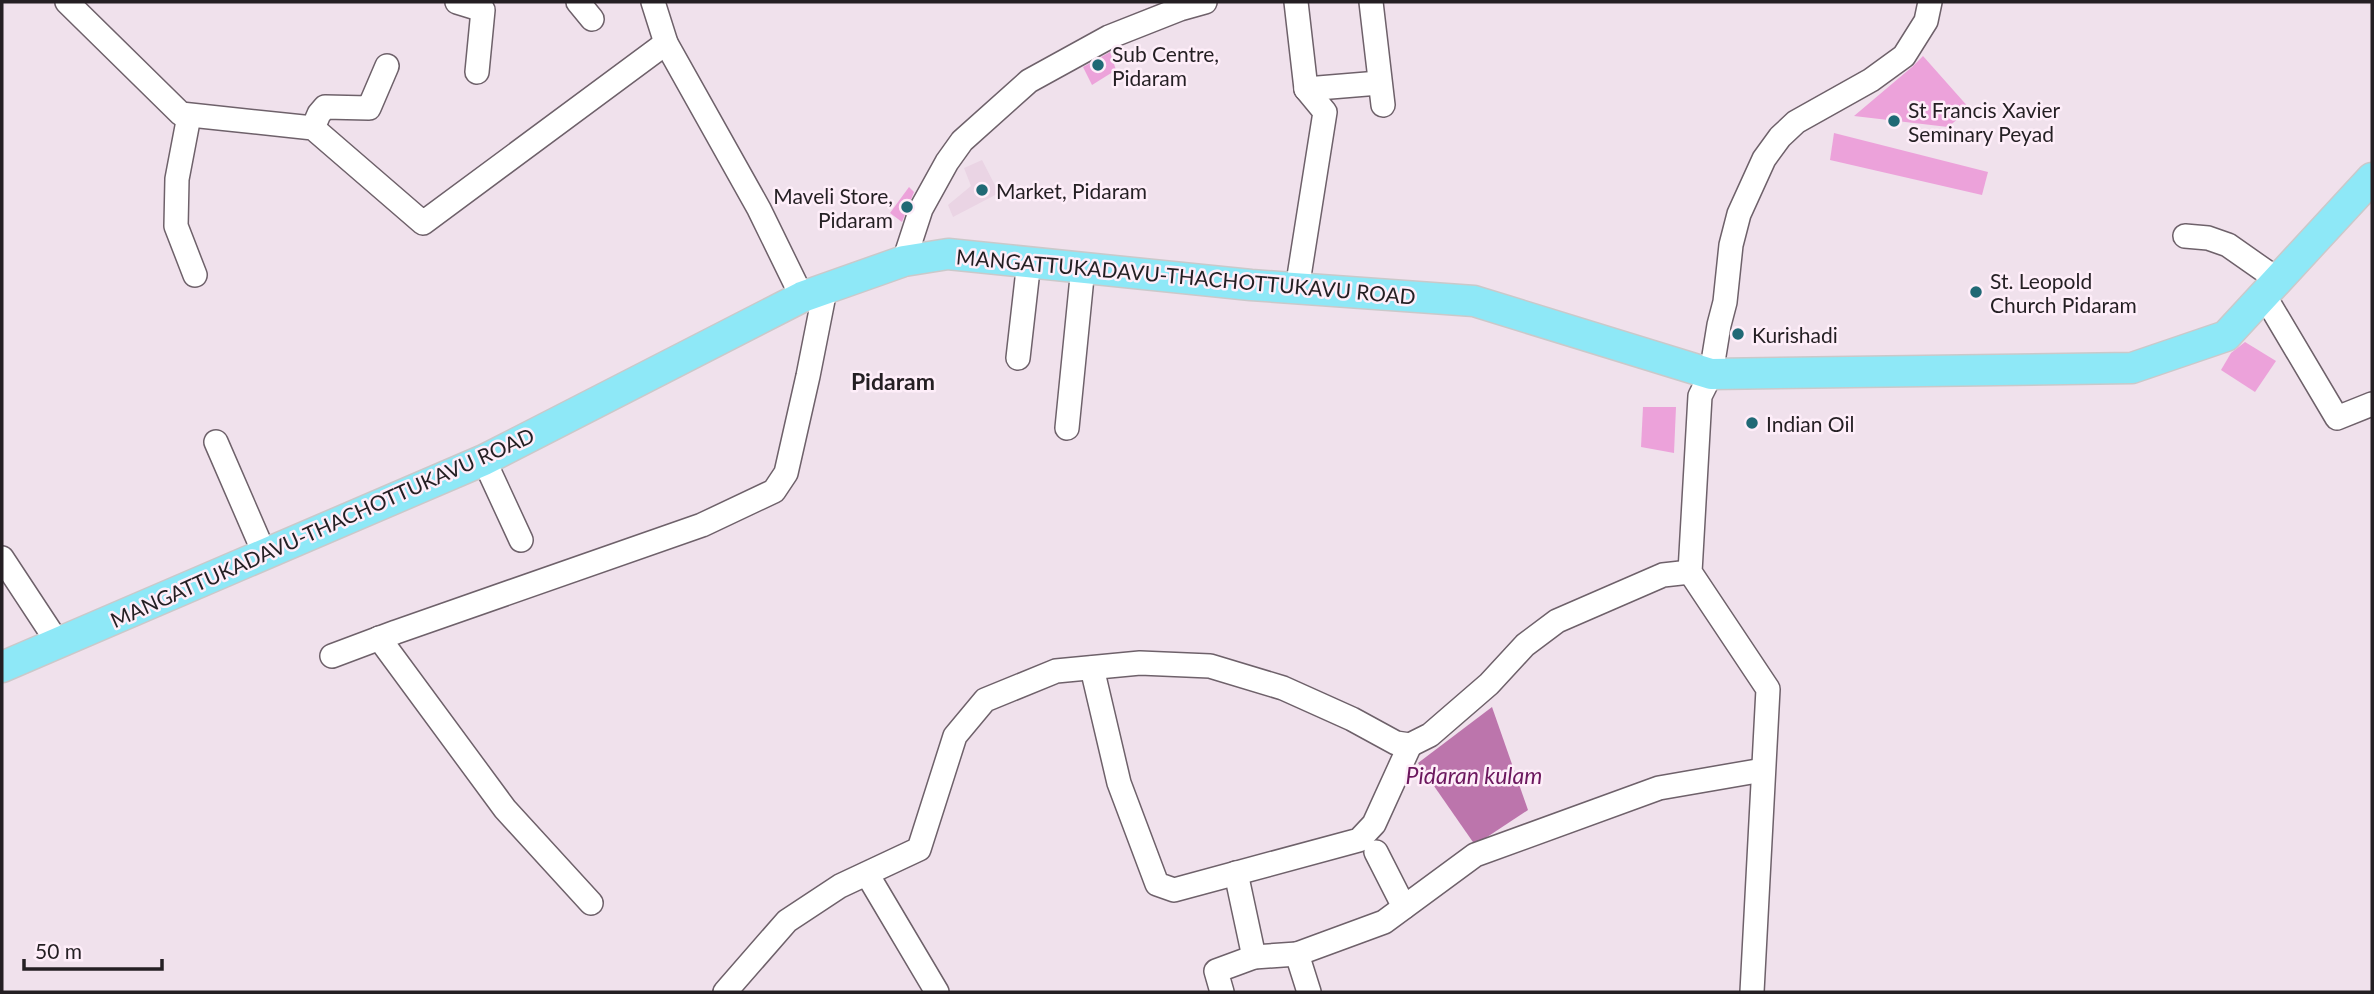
<svg xmlns="http://www.w3.org/2000/svg" width="2374" height="994" font-family="Lato,sans-serif">
<rect width="100%" height="100%" fill="#f0e1ec"/>
<polygon fill="#ead4e4" points="982,160 999,193 953,217 948,205 971,186 964,168"/>
<polygon fill="#bc75ac" points="1492,707 1528,810 1475,845 1418,763"/>
<g fill="#eca2da">
<polygon points="1110,52 1116,70 1092,85 1083,67"/>
<polygon points="1923,56 1970,109 1948,127 1854,116 1912,67"/>
<polygon points="1834,133 1988,172 1982,195 1830,160"/>
<polygon points="909,187 914,192 902,222 890,213"/>
<polygon points="2245,342 2276,361 2255,392 2221,370 2231,353"/>
<polygon points="1643,407 1676,407 1674,453 1641,447"/>
</g>
<g fill="none" stroke-linecap="round" stroke-linejoin="round">
<defs>
<g id="minor">
<polyline points="67,2 181,114 313,128 423,223 666,43"/>
<polyline points="457,2 483,10 477,72"/>
<polyline points="578,2 592,19"/>
<polyline points="653,2 666,43 759,209 802,297"/>
<polyline points="1296,2 1306,89 1325,112 1297,289"/>
<polyline points="1371,2 1383,105"/>
<polyline points="1306,89 1379,83"/>
<polyline points="189,116 177,179 176,226 195,275"/>
<polyline points="313,128 319,114 325,107 369,108 387,66"/>
<polyline points="2185,236 2208,238 2228,245 2278,280"/>
<polyline points="904,261 921,209 947,162 962,141 1029,81 1109,37 1180,9 1205,2"/>
<polyline points="2264,295 2337,418 2372,404"/>
<polyline points="1018,358 1029,261"/>
<polyline points="1067,428 1083,267"/>
<polyline points="216,442 265,555"/>
<polyline points="484,460 521,540"/>
<polyline points="2,558 58,643"/>
<polyline points="379,638 505,809 591,903"/>
<polyline points="332,656 396,632 702,525 774,491 786,473 808,376 825,290"/>
<polyline points="1092,668 1119,783 1157,884 1174,890 1359,840 1374,824 1410,745"/>
<polyline points="1376,852 1404,907"/>
<polyline points="1236,873 1254,957"/>
<polyline points="867,874 937,992"/>
<polyline points="725,992 787,921 840,886 919,849 955,736 985,700 1056,671 1140,663 1210,666 1283,688 1352,719 1396,743 1410,745 1430,735 1489,684 1525,645 1557,621 1663,575 1690,572"/>
<polyline points="1222,992 1216,971 1254,957 1297,954"/>
<polyline points="1309,992 1297,954 1384,922 1475,855 1659,788 1763,770"/>
<polyline points="1752,992 1768,689 1690,572 1700,396 1711,374 1719,325 1725,302 1731,245 1739,214 1764,159 1780,137 1796,122 1871,80 1904,56 1926,21 1930,2"/>
</g>
<polyline id="major" points="2,667 484,460 802,297 904,261 948,254 1251,285 1474,301 1711,374 2132,368 2226,336 2372,178"/>
</defs>
<use href="#minor" stroke="#6e616a" stroke-width="26"/>
<use href="#major" stroke="#cac9ca" stroke-width="33"/>
<use href="#minor" stroke="#fff" stroke-width="23"/>
<use href="#major" stroke="#8ee8f7" stroke-width="30"/>
</g>
<g fill="#206975" stroke="#feeef9" stroke-width="2.5">
<circle cx="1098" cy="65" r="7"/>
<circle cx="1894" cy="121" r="7"/>
<circle cx="982" cy="190" r="7"/>
<circle cx="907" cy="207" r="7"/>
<circle cx="1976" cy="292" r="7"/>
<circle cx="1738" cy="334" r="7"/>
<circle cx="1752" cy="423" r="7"/>
</g>
<g text-anchor="middle" dominant-baseline="central" stroke-width="5" stroke-linejoin="round" paint-order="stroke">
<g font-size="21" fill="#241f23" stroke="#feeef9" text-anchor="start">
<text x="1112" y="53">Sub Centre,<tspan x="1112" dy="24">Pidaram</tspan></text>
<text x="1908" y="109">St Francis Xavier<tspan x="1908" dy="24">Seminary Peyad</tspan></text>
<text x="996" y="190">Market, Pidaram</text>
<text x="893" y="195" text-anchor="end">Maveli Store,<tspan x="893" dy="24">Pidaram</tspan></text>
<text x="1990" y="280">St. Leopold<tspan x="1990" dy="24">Church Pidaram</tspan></text>
<text x="1752" y="334">Kurishadi</text>
<text x="1766" y="423">Indian Oil</text>
</g>
<g font-size="21" fill="#241f23" stroke="#feeef9">
<text transform="translate(1186 276) rotate(5)">MANGATTUKADAVU-THACHOTTUKAVU ROAD</text>
<text transform="translate(322 527) rotate(-24)">MANGATTUKADAVU-THACHOTTUKAVU ROAD</text>
</g>
<g font-size="23" font-weight="bold" fill="#241f23" stroke="#feeef9">
<text x="893" y="381">Pidaram</text>
</g>
<g font-size="23" font-style="italic" fill="#6c175e" stroke="#feeef9">
<text x="1474" y="775">Pidaran kulam</text>
</g>
</g>
<rect width="2374" height="994" fill="none" stroke="#241f23" stroke-width="7"/>
<path d="M24 959v10h138v-10" fill="none" stroke="#241f23" stroke-width="3.5"/>
<text x="35" y="959" font-size="21" fill="#241f23" stroke="#feeef9" stroke-width="5" paint-order="stroke">50 m</text>
</svg>
